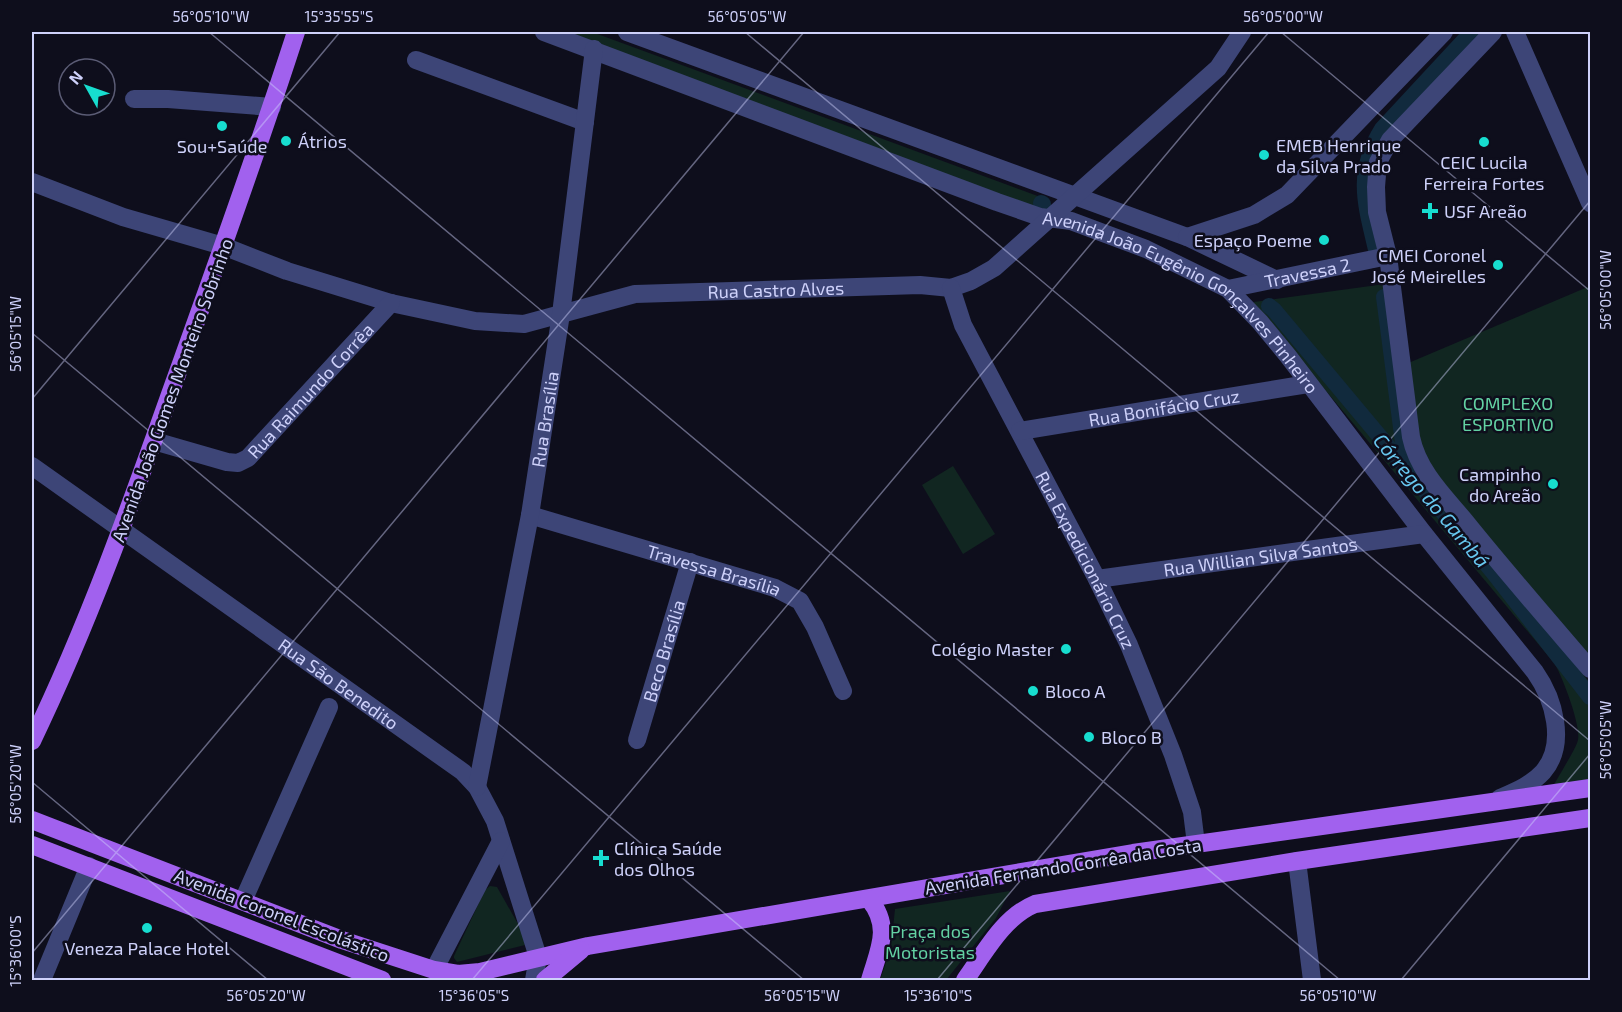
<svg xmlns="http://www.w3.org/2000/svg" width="1622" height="1012" font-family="'Exo 2',sans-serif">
<rect width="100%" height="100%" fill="#0e0e1c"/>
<g fill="#112621">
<polygon points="552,32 592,32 1043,198 1038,211"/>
<path d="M 1385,284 L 1388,288 L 1407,443 L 1413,468 L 1571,658 L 1590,683 L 1590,690 L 1409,466 L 1387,294 L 1379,295 L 1403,457 L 1321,359 L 1273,305 L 1268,309 L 1282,322 L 1465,543 L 1587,694 L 1590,700 L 1590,784 L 1551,790 C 1556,780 1576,749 1578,740 C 1581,725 1563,679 1555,664 L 1316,379 L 1251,308 L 1254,302 Z"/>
<polygon points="1590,286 1590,662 1421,464 1406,364"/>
<polygon points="953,466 995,534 963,554 922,485"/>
<polygon points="490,886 497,887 522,931 525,945 457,962 454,958 454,956 485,890"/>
<polygon points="1010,891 996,918 946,980 880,980 891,948 895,909"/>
</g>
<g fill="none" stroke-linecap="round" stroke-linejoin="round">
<g stroke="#112a3d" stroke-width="16">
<polyline points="1041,203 1043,204"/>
<path d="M 1377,254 C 1366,206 1354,174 1382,129 L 1472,32"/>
<polyline points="1384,297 1406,466"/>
<polyline points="1269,306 1274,310 1493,572 1590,697"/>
</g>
<g stroke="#3d4577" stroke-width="18">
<path id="s1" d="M 544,32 L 997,202 L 1040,217 L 1071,221 L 1146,249 L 1228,289 L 1260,322 L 1288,356 L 1424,534 L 1535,672 C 1554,699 1567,744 1543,772 C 1531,785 1516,791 1500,798"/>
<polyline points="627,32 1187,237 1277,280"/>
<path d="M 1493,32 L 1390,140 L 1378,162 L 1376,187 L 1377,212 L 1388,256 L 1411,437 C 1418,471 1444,496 1465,521 C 1506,572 1548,620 1590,669"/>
<polyline points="1515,32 1590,203"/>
<polyline points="416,60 585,122"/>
<polyline points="134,99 168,99 272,107"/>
<path id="s2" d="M 32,182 L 123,217 L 223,246 L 287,271 L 391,303 L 475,321 L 524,324 L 635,294 L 920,285 L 951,288 L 971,281 L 994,268 L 1218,68 L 1242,32"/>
<polyline points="1187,237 1254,215 1287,195 1444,32"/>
<path id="s3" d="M 951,288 L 963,325 L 1097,579 L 1129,645 L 1173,755 L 1192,812 L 1196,844"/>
<path id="s4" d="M 1228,289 L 1388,256"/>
<path id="s5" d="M 1020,431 L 1308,384"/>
<path id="s6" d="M 154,441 L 227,462 L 238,463 L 248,458 L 391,303"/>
<path id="s7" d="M 32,466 L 463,772 L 477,787 L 495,821 L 538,957 L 534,980"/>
<path id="s8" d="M 530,515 L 775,588 L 800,601 L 815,627 L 843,691"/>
<path id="s9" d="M 1097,579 L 1424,534"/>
<path id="s10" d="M 637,740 L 690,562"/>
<path id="s11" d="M 477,787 L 530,515 L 561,314 L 594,49"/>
<polyline points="1297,861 1312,980"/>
<polyline points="243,901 329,707"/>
<polyline points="434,970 501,841"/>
<polyline points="42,980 89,866"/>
</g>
<g stroke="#a161ee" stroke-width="18">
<path d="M 32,741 C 88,625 131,504 174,383 C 216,266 258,150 296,32"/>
<polyline points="32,820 342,940 434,970 458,974 480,972 588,946 1133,853 1590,788"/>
<polyline points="32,845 382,980"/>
<path d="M 869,899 C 892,927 879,949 870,980"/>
<polyline points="545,980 581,950"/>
<path d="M 965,980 C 984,954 1003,917 1035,904 L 1297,861 L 1590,818"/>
</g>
</g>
<path fill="none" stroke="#ced1fa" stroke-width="1.5" stroke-opacity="0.45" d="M 209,32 L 1340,980M 745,32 L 1590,741M 1281,32 L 1590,291M 32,333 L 804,980M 32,399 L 340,32M 32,782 L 268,980M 32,953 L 804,32M 472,980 L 1269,32M 937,980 L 1590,201M 1401,980 L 1590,754"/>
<g fill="#17ddcf" stroke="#0e0e1c" stroke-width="2">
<circle cx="222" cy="126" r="6"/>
<circle cx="286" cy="141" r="6"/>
<circle cx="1484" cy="142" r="6"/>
<circle cx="1264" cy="155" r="6"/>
<path d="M1427 202h6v6h6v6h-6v6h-6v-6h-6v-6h6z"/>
<circle cx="1324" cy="240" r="6"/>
<circle cx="1498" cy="265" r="6"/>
<circle cx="1553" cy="484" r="6"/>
<circle cx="1066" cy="649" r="6"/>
<circle cx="1033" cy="691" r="6"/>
<circle cx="1089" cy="737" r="6"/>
<path d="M598 849h6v6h6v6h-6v6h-6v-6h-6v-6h6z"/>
<circle cx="147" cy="928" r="6"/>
</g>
<g text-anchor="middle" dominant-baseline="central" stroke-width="5" stroke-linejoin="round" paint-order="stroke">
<g font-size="18" fill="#ced1fa" stroke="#0e0e1c" text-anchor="start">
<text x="298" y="141">Átrios</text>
<text x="1276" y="145">EMEB Henrique<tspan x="1276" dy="21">da Silva Prado</tspan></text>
<text x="222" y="146" text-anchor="middle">Sou+Saúde</text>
<text x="1484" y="162" text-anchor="middle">CEIC Lucila<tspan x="1484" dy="21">Ferreira Fortes</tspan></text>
<text x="1444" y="211">USF Areão</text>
<text x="1312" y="240" text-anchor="end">Espaço Poeme</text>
<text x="1486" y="255" text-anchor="end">CMEI Coronel<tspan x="1486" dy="21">José Meirelles</tspan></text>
<text x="1541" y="474" text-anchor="end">Campinho<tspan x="1541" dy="21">do Areão</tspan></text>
<text x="1054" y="649" text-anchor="end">Colégio Master</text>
<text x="1045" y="691">Bloco A</text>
<text x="1101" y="737">Bloco B</text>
<text x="614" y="848">Clínica Saúde<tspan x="614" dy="21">dos Olhos</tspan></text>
<text x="147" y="948" text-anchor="middle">Veneza Palace Hotel</text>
</g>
<g font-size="18" fill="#ced1fa" stroke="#0e0e1c">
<text stroke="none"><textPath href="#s4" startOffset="81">Travessa 2</textPath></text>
<text stroke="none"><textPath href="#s2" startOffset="770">Rua Castro Alves</textPath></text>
<text stroke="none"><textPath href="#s1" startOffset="699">Avenida João Eugênio Gonçalves Pinheiro</textPath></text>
<text transform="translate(172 390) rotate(-70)">Avenida João Gomes Monteiro Sobrinho</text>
<text stroke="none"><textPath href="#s6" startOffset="190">Rua Raimundo Corrêa</textPath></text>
<text stroke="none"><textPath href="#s5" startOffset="146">Rua Bonifácio Cruz</textPath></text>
<text stroke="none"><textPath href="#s11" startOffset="374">Rua Brasília</textPath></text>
<text stroke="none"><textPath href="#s9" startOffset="165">Rua Willian Silva Santos</textPath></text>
<text stroke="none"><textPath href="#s3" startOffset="304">Rua Expedicionário Cruz</textPath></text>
<text stroke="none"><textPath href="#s8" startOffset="192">Travessa Brasília</textPath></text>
<text stroke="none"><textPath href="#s10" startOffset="93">Beco Brasília</textPath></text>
<text stroke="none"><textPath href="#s7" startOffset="376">Rua São Benedito</textPath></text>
<text transform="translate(1063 866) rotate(-9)">Avenida Fernando Corrêa da Costa</text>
<text transform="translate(282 915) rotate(21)">Avenida Coronel Escolástico</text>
</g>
<g font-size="18" fill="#63d1a3" stroke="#0e0e1c">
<text x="1508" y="403">COMPLEXO<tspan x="1508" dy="21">ESPORTIVO</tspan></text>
<text x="930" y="931">Praça dos<tspan x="930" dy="21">Motoristas</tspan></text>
</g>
<g font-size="20" font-style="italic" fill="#67c7ef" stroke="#0e0e1c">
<text transform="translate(1432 500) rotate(50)">Córrego do Gambá</text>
</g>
</g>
<rect width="1622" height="1012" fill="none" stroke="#0e0e1c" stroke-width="66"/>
<g transform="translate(87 87) rotate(310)"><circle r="28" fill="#0e0e1c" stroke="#5b5c75" stroke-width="1.5"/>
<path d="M0-4.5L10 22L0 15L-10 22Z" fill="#17ddcf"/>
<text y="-9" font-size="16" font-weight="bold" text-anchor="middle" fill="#ced1fa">N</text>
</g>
<rect x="33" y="33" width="1556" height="946" fill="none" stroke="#ced1fa" stroke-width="2"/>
<g font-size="15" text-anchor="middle" fill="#ced1fa">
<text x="211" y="22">56°05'10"W</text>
<text x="339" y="22">15°35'55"S</text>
<text x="747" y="22">56°05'05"W</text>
<text x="1283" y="22">56°05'00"W</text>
<text transform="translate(1606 290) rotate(-90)" y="5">56°05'00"W</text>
<text transform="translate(16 334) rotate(-90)" y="5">56°05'15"W</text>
<text transform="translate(1606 740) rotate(-90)" y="5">56°05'05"W</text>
<text transform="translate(16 784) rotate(-90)" y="5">56°05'20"W</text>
<text transform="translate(16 951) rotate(-90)" y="5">15°36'00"S</text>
<text x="266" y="1001">56°05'20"W</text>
<text x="474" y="1001">15°36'05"S</text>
<text x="802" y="1001">56°05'15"W</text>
<text x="938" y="1001">15°36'10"S</text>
<text x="1338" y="1001">56°05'10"W</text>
</g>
</svg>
